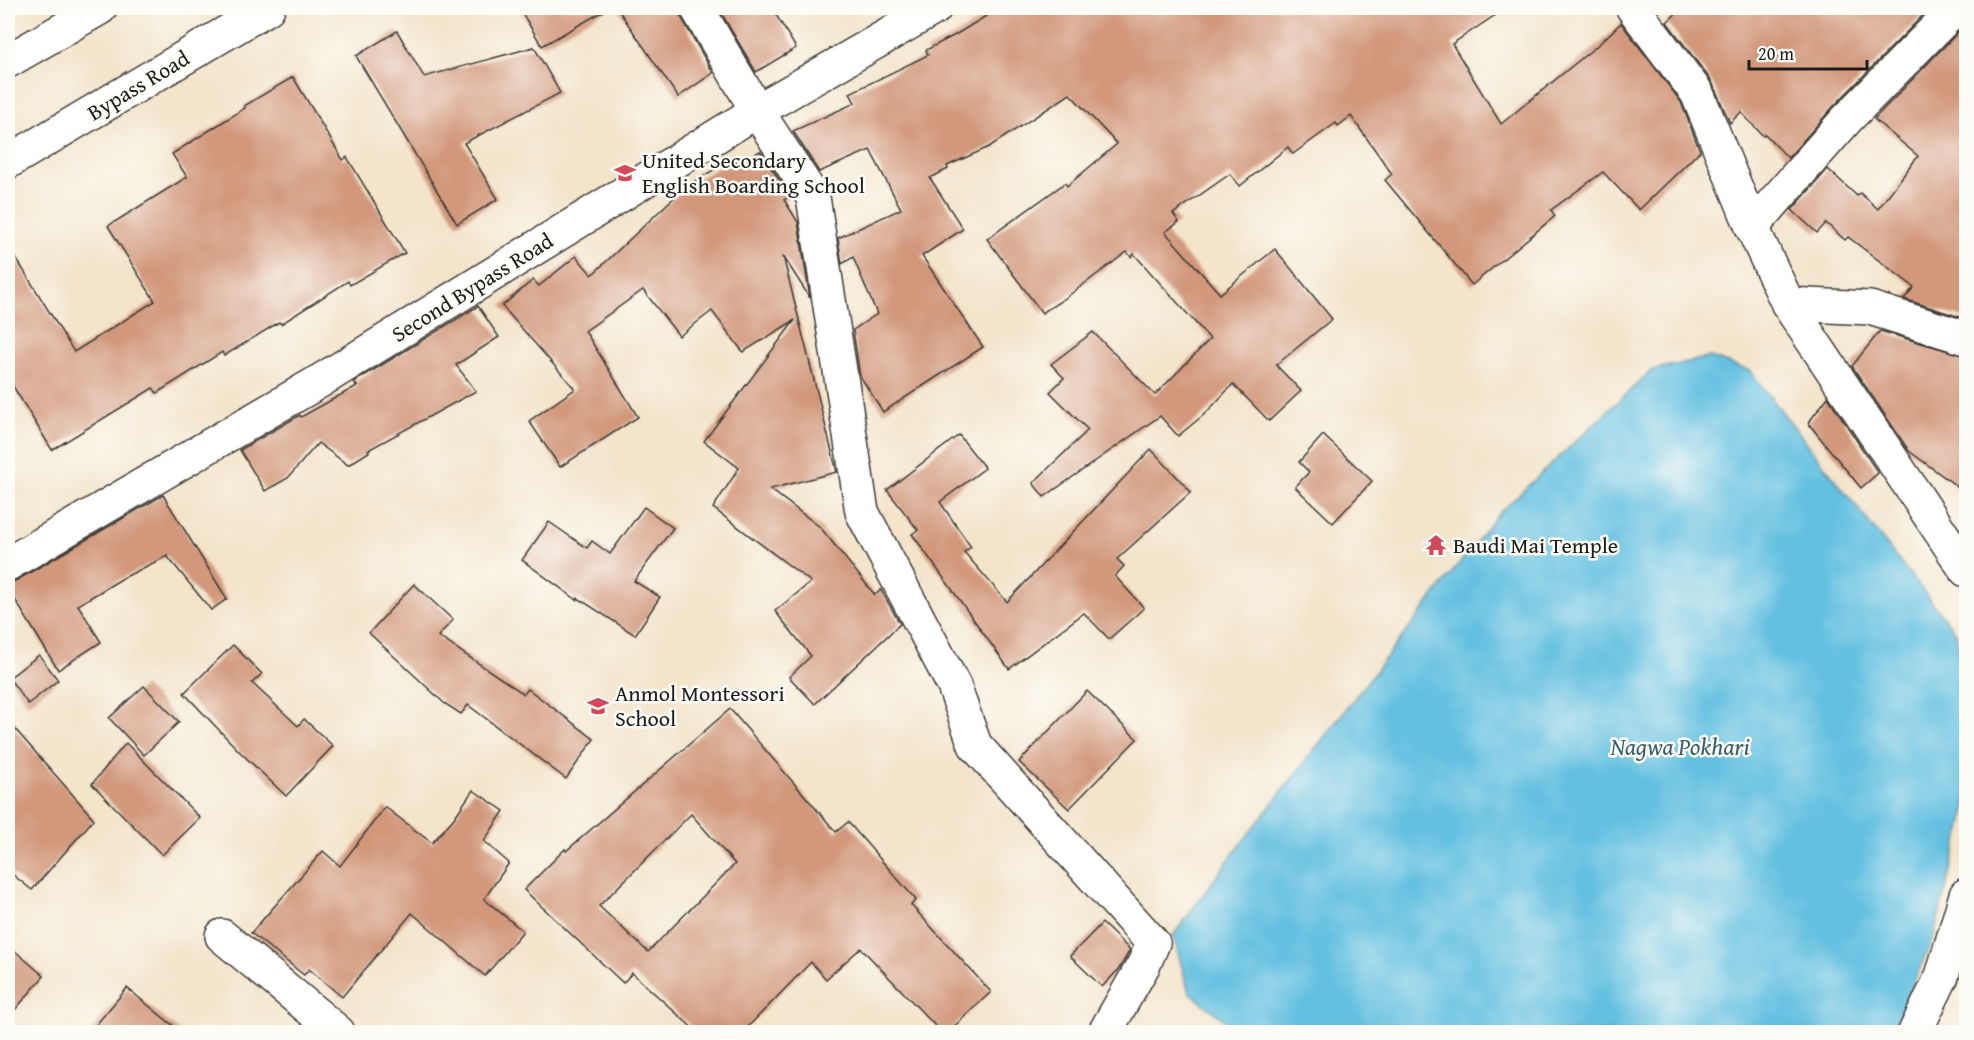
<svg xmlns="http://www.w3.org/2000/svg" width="1974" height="1040" viewBox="0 0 1974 1040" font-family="'Gentium Book Plus',serif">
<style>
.water{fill:#63c0e1;stroke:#406e7e;stroke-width:1.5}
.building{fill:#d2987b;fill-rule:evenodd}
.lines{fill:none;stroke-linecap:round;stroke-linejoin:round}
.minor-casing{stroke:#3c3a36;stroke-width:36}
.tertiary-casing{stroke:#3c3a36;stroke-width:36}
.primary-casing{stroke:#3c3a36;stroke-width:36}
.minor{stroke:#fff;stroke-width:33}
.tertiary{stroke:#fff;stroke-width:33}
.primary{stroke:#fff;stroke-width:33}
.labels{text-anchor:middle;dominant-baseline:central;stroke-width:5;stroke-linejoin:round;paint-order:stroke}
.street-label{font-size:22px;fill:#1c1c1c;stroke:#fdfcf7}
.poi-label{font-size:22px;fill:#1c1c1c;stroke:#fdfcf7;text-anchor:start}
.water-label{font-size:24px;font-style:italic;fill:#385e6b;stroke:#fdfcf7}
</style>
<rect width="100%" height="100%" fill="#fdfcf7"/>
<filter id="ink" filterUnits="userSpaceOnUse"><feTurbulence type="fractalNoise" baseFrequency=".0167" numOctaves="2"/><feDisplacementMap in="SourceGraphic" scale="12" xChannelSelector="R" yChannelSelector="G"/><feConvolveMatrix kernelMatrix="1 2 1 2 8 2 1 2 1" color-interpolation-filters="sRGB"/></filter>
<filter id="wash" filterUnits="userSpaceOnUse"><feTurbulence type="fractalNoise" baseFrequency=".008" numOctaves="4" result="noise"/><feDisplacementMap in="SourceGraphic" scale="24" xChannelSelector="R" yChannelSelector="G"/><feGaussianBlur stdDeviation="1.35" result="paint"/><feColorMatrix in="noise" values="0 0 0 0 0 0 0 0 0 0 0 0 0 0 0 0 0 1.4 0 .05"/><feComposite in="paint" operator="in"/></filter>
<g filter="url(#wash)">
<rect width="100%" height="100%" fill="#f3e4ca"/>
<path class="water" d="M1710 357 1750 371 1956 633 1966 697V810L1933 939 1891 1032H1239L1189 992 1173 936 1233 854 1497 515 1652 370Z"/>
<g id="blocks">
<g class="building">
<path d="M519 8H609L542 46Z"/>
<path d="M617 8H678L681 17 713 73 678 97Z"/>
<path d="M718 8H772L796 48 756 72Z"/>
<path d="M999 8H1506L1452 44 1501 124 1599 44 1621 23 1681 102 1700 151 1639 210 1603 172 1551 210 1555 216 1472 285 1385 180 1392 174 1351 116 1338 126 1336 123 1293 154 1288 147 1240 186 1230 174 1173 214 1179 222 1165 232 1220 294 1275 249 1332 319 1276 365 1301 391 1269 421 1233 384 1206 413 1178 436 1160 416 1044 497 1033 483 1088 430 1050 392 1064 378 1051 364 1093 332 1155 395 1210 339 1134 254 1131 257 1127 252 1064 299 1042 313 987 239 1065 183 1067 186 1117 144 1070 94 989 147 947 166 948 169 930 178 963 229 922 256 983 347 883 412 860 376 853 330 877 314 853 257 842 264 838 238 901 209 870 150 819 172 793 131 855 103 850 93 928 55 926 50 955 35Z"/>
<path d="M1682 8H1930L1833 107 1788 158 1765 134 1763 136 1741 112 1730 123 1712 82 1667 22Z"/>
<path d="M1966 24V319L1904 299 1914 287 1848 237 1845 240 1826 223 1817 233 1792 210 1828 169 1857 196 1860 193 1878 209 1918 156 1874 119Z"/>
<path d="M397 31 424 77 534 47 560 93 464 143 498 199 457 224 356 56Z"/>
<path d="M293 77 343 160 347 157 405 253 350 285 348 281 281 324 279 322 224 356 222 352 157 393 153 388 52 450 8 378V245L74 352 155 301 108 226 187 177 172 154 245 108 244 106Z"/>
<path d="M760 151 790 196 784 200 798 222 810 298 783 256 837 472 770 489 820 527 875 595 881 590 900 624 815 704 789 677 811 656 775 611 811 582 713 508 739 468 704 441 795 320 743 352 712 311 679 336 643 290 585 331 638 417 560 467 529 421 575 389 502 306 533 280 539 286 576 256 592 275 686 186 734 158 737 164Z"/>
<path d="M478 306 499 337 456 365 476 391 368 450 369 452 348 465 318 443 288 478 265 491 240 450 300 415 301 417 357 386 354 382Z"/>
<path d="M1880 331 1966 356V493L1909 451 1852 366Z"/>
<path d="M1828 397 1878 473 1861 488 1808 423Z"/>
<path d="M959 435 985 468 940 502 971 547 964 552 1007 602 1151 449 1191 492 1117 559 1124 566 1115 576 1144 608 1109 639 1084 613 1009 669 912 534 918 530 887 490Z"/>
<path d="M1323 435 1372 481 1333 523 1295 487 1309 472 1299 462Z"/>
<path d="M163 495 227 599 211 610 167 556 123 578 78 605 101 642 58 670 8 588V583L17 580Z"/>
<path d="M644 507 673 528 634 581 660 597 635 635 578 598 577 600 522 560 549 522 587 548 592 541 610 554Z"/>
<path d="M414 584 453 620 438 636 524 694 528 689 594 739 566 779 468 705 461 714 444 703 369 633Z"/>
<path d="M233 645 262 674 252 683 298 726 304 719 333 746 286 796 239 751 184 693Z"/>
<path d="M39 655 58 680 28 704 9 678Z"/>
<path d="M144 686 179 722 144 755 109 718Z"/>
<path d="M1087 691 1137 739 1069 809 1019 762Z"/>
<path d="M730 709 836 832 848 822 916 900 911 905 991 992 948 1032H941L861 948 826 979 811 962 743 1032H697L632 973 623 983 524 890 565 849 566 851ZM691 814 735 864 648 952 599 906Z"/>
<path d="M8 721 94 819 32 890 8 871Z"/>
<path d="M126 743 200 818 162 855 92 784Z"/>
<path d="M473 790 504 811 484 841 509 863 484 899 523 931 485 976 412 913 342 997 309 969 304 975 251 933 323 851 340 866 385 807 432 843 454 818Z"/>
<path d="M1102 923 1130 950 1119 969 1102 987 1070 956Z"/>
<path d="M8 945 44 976 8 1018Z"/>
<path d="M127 988 181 1032H90Z"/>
</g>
</g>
</g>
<g filter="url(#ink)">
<use href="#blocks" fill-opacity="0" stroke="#3c3a36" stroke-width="1.5"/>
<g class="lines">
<defs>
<g id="minor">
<path d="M1633 8 1697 93 1752 227 1788 304 1966 570"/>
<path d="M1752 227 1846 120 1956 8"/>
<path d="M1788 304 1870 308 1966 338"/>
<path d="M8 564 320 381 757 111 935 8"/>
<path d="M222 936 338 1032"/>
<path d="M1915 1032 1942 976 1966 895"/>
</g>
<path id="tertiary" d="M697 8 757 111 813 197 862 512 954 686 975 745 1153 943 1144 964 1105 1032"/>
<g id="primary">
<path d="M8 61 100 8"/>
<path d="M8 162 268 8"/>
</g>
</defs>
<use href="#minor" class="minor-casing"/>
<use href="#tertiary" class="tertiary-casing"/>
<use href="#primary" class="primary-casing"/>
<use href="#minor" class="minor"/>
<use href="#tertiary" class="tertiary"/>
<use href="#primary" class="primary"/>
</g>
</g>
<defs>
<symbol id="school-bare" viewBox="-9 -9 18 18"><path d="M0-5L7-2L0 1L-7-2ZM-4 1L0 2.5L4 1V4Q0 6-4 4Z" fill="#d1495b" stroke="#fdfcf7" stroke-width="2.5" paint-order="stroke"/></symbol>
<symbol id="temple-bare" viewBox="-9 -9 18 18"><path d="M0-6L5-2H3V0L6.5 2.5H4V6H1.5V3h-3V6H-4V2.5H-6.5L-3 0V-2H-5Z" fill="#d1495b" stroke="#fdfcf7" stroke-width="2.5" paint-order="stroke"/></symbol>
</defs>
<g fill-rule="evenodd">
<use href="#school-bare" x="610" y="158" width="30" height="30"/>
<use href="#temple-bare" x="1421" y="530" width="30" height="30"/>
<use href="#school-bare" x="583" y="691" width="30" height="30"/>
</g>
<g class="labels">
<g class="street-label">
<text transform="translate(138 85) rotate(-31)">Bypass Road</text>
<text transform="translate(472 287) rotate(-32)">Second Bypass Road</text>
</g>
<g class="poi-label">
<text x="642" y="160">United Secondary<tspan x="642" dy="25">English Boarding School</tspan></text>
<text x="1453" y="545">Baudi Mai Temple</text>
<text x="615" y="693">Anmol Montessori<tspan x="615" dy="25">School</tspan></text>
</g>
<g class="water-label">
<text x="1680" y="746">Nagwa Pokhari</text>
</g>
</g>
<rect width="1974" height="1040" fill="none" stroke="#fdfcf7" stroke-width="30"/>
<path d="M1749 60v9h118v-9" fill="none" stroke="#1c1c1c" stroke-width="3"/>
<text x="1758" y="60" font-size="18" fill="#1c1c1c" stroke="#fdfcf7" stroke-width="4.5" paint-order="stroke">20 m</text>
</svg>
